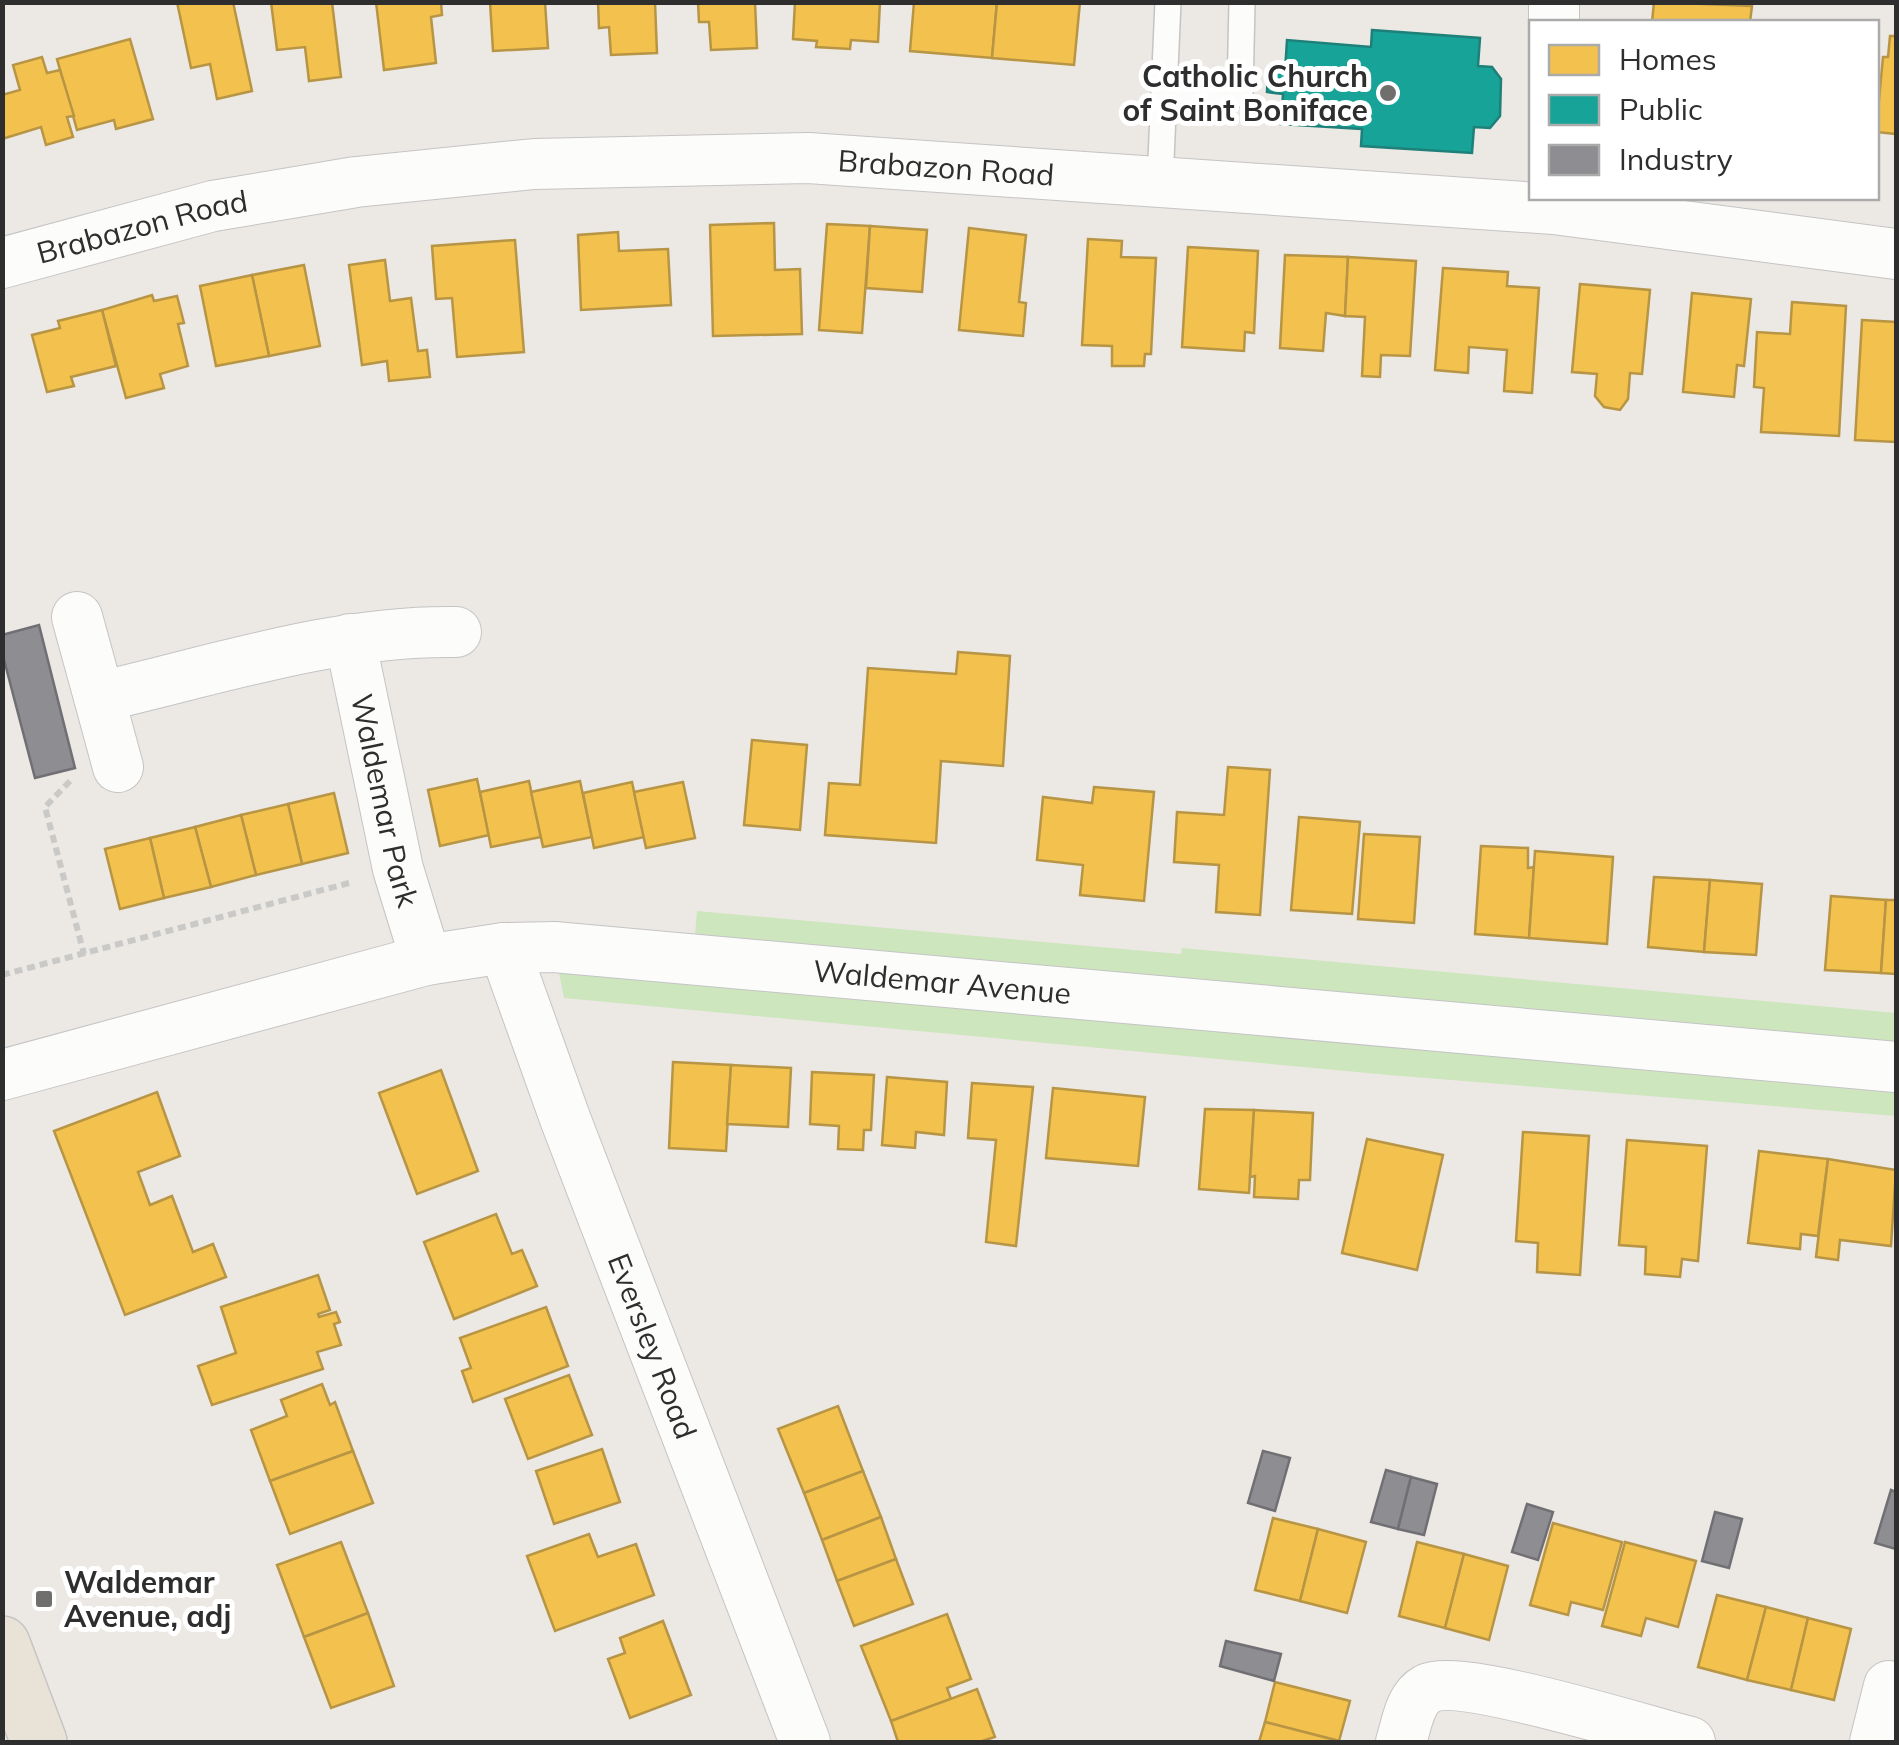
<svg xmlns="http://www.w3.org/2000/svg" width="1899" height="1745" viewBox="0 0 1899 1745" font-family="Mulish,sans-serif">
<style>
.green{fill:#cee6be}
.homes{fill:#f2c14e;stroke:#b79544;stroke-width:2.5}
.public{fill:#17a398;stroke:#1e8078;stroke-width:2.5}
.industry{fill:#8d8d92;stroke:#707074;stroke-width:2.5}
.lines{fill:none;stroke-linecap:round;stroke-linejoin:round}
.service-casing{stroke:#c5c4c5;stroke-width:28}
.minor-casing{stroke:#c5c4c5;stroke-width:52}
.trunk-casing{stroke:#c6c5c4;stroke-width:58}
.path{stroke:#c9c9c8;stroke-width:6;stroke-dasharray:8 5;stroke-linecap:butt}
.service{stroke:#fcfcfb;stroke-width:25}
.minor{stroke:#fcfcfb;stroke-width:50}
.trunk{stroke:#e9e2d6;stroke-width:55}
.poi-dot{fill:#706f6e;stroke:#fff;stroke-width:4}
.labels{text-anchor:middle;dominant-baseline:central;stroke-width:10;stroke-linejoin:round;paint-order:stroke}
.poi-label{font-size:30px;font-weight:bold;fill:#2e2e2e;stroke:#fff;text-anchor:end}
.street-label{font-size:30px;fill:#2e2e2e;stroke:#fff}
</style>
<rect width="100%" height="100%" fill="#ece8e4"/>
<path class="green" d="M697 911 1145 951 1181 954 1182 948 1896 1013V1116L1389 1075 564 998 554 947 693 959Z"/>
<g class="homes">
<path d="M177 2H233L252 91 217 99 210 64 191 68Z"/>
<path d="M271 2H332L341 77 309 81 305 47 277 50Z"/>
<path d="M376 2H441L442 15 431 17 436 63 384 70Z"/>
<path d="M490 2H545L548 48 493 51Z"/>
<path d="M598 2H655L657 53 611 55 609 27 599 28Z"/>
<path d="M698 2H755L757 48 711 50 709 22H699Z"/>
<path d="M795 2H880L878 42 851 40 850 49 816 47 817 41 793 39Z"/>
<path d="M914 2H997L992 58 910 51Z"/>
<path d="M997 2H1080L1074 65 992 58Z"/>
<path d="M1654 2 1752 6 1750 22H1652Z"/>
<path d="M1890 36H1896V134L1876 132 1883 57H1888Z"/>
<path d="M130 39 153 119 116 129 114 120 77 130 57 59Z"/>
<path d="M42 57 47 73 60 70 74 116 67 117 73 137 46 145 41 127 2 139V95L20 90 13 65Z"/>
<path d="M774 223 775 270 800 269 802 334 713 336 710 225Z"/>
<path d="M827 224 870 226 862 333 819 330Z"/>
<path d="M870 226 927 230 922 292 866 288Z"/>
<path d="M969 228 1026 235 1019 302 1026 303 1023 336 959 330Z"/>
<path d="M618 232 619 251 668 249 671 305 581 310 578 235Z"/>
<path d="M1088 239 1122 241 1121 257 1156 258 1151 354H1145L1144 366H1112V346L1082 345Z"/>
<path d="M515 240 524 352 457 357 452 298 436 299 432 246Z"/>
<path d="M1188 247 1258 251 1254 333 1245 332 1244 351 1182 347Z"/>
<path d="M1285 255 1348 257 1345 316 1326 313 1323 351 1280 348Z"/>
<path d="M1348 257 1416 261 1410 356 1381 355 1380 377 1362 376 1365 317 1345 316Z"/>
<path d="M385 260 390 301 411 298 418 351 427 350 430 377 389 381 387 361 362 365 349 265Z"/>
<path d="M304 265 320 346 269 356 252 275Z"/>
<path d="M1443 268 1508 272 1507 286 1539 288 1532 393 1504 391 1507 350 1469 347 1468 373 1435 370Z"/>
<path d="M252 275 269 356 216 366 200 286Z"/>
<path d="M1580 284 1650 290 1642 374 1630 373 1628 399 1620 410 1604 407 1595 396 1597 374 1572 372Z"/>
<path d="M1692 293 1751 299 1744 366 1737 365 1734 397 1683 392Z"/>
<path d="M152 295 154 301 177 296 184 323 178 324 188 366 160 374 164 388 126 398 102 310Z"/>
<path d="M1792 302 1846 306 1839 436 1761 432 1764 388 1754 387 1757 332 1790 334Z"/>
<path d="M102 310 116 366 71 377 74 386 47 392 32 335 60 328 58 321Z"/>
<path d="M1862 320 1896 322V442L1855 440Z"/>
<path d="M958 652 1010 656 1003 766 941 761 936 843 825 835 829 783 860 785 868 668 956 674Z"/>
<path d="M752 740 807 745 800 830 744 825Z"/>
<path d="M1228 767 1270 770 1260 915 1216 912 1219 865 1174 862 1177 812 1224 815Z"/>
<path d="M477 779 489 835 440 846 428 790Z"/>
<path d="M529 781 541 837 491 847 480 792Z"/>
<path d="M580 781 592 837 543 847 531 792Z"/>
<path d="M632 782 644 837 594 848 583 793Z"/>
<path d="M683 782 695 838 646 848 634 792Z"/>
<path d="M1094 787 1154 792 1144 901 1080 895 1083 865 1037 860 1043 797 1092 803Z"/>
<path d="M334 793 348 853 302 864 288 804Z"/>
<path d="M288 804 302 864 256 875 241 815Z"/>
<path d="M241 815 256 875 211 887 195 827Z"/>
<path d="M1299 817 1360 822 1352 914 1291 910Z"/>
<path d="M195 827 211 887 164 898 150 838Z"/>
<path d="M1364 834 1420 837 1414 923 1358 919Z"/>
<path d="M150 838 164 898 120 909 105 849Z"/>
<path d="M1481 846 1528 848V868L1534 867 1529 938 1475 934Z"/>
<path d="M1535 851 1613 857 1607 944 1529 938Z"/>
<path d="M1654 877 1710 880 1704 952 1648 947Z"/>
<path d="M1710 880 1762 884 1756 955 1704 952Z"/>
<path d="M1831 896 1886 900 1881 973 1825 970Z"/>
<path d="M1886 900H1896V974L1881 973Z"/>
<path d="M673 1062 731 1065 726 1151 669 1148Z"/>
<path d="M731 1065 791 1068 788 1127 727 1124Z"/>
<path d="M441 1070 478 1171 417 1194 379 1093Z"/>
<path d="M812 1072 874 1075 871 1130H864L863 1150 838 1149 839 1126 810 1124Z"/>
<path d="M887 1077 947 1082 944 1135 916 1132 915 1148 882 1145Z"/>
<path d="M972 1083 1033 1087 1016 1246 986 1242 996 1140 968 1138Z"/>
<path d="M1053 1088 1145 1097 1138 1166 1046 1158Z"/>
<path d="M157 1092 180 1156 138 1172 150 1205 172 1196 193 1252 213 1244 226 1277 125 1315 54 1131Z"/>
<path d="M1205 1109 1254 1110 1249 1193 1199 1189Z"/>
<path d="M1254 1110 1313 1113 1310 1180H1299L1298 1199 1254 1197 1255 1176 1250 1177Z"/>
<path d="M1523 1132 1589 1136 1580 1275 1537 1272 1538 1243 1516 1241Z"/>
<path d="M1367 1139 1443 1155 1417 1270 1342 1253Z"/>
<path d="M1627 1140 1707 1146 1698 1261 1682 1259 1680 1277 1645 1274 1646 1247 1619 1245Z"/>
<path d="M1759 1151 1828 1159 1818 1236 1801 1234 1800 1249 1748 1243Z"/>
<path d="M1828 1159 1896 1170 1891 1246 1840 1240 1838 1260 1816 1257Z"/>
<path d="M496 1214 512 1254 522 1250 537 1286 454 1319 424 1242Z"/>
<path d="M318 1275 330 1310 318 1314 319 1317 336 1312 340 1322 334 1324 341 1345 317 1352 323 1369 212 1405 198 1366 236 1353 221 1307Z"/>
<path d="M546 1307 568 1366 473 1402 462 1371 471 1368 460 1338Z"/>
<path d="M569 1375 592 1435 528 1459 505 1399Z"/>
<path d="M322 1384 330 1405 335 1402 353 1451 270 1481 251 1430 287 1416 281 1400Z"/>
<path d="M838 1406 863 1471 804 1493 778 1429Z"/>
<path d="M602 1449 620 1502 554 1524 536 1471Z"/>
<path d="M353 1451 373 1503 290 1534 270 1481Z"/>
<path d="M863 1471 881 1517 822 1540 804 1493Z"/>
<path d="M881 1517 896 1559 837 1581 822 1540Z"/>
<path d="M1273 1518 1318 1529 1300 1601 1255 1590Z"/>
<path d="M1553 1523 1622 1542 1603 1610 1571 1602 1568 1615 1530 1605Z"/>
<path d="M1318 1529 1366 1542 1347 1613 1300 1601Z"/>
<path d="M589 1534 598 1557 636 1544 654 1595 555 1631 527 1556Z"/>
<path d="M341 1542 368 1613 304 1637 277 1565Z"/>
<path d="M1417 1542 1464 1554 1445 1628 1399 1616Z"/>
<path d="M1625 1542 1696 1561 1678 1627 1646 1618 1641 1636 1602 1626Z"/>
<path d="M1464 1554 1508 1566 1489 1640 1445 1628Z"/>
<path d="M896 1559 913 1604 854 1626 837 1581Z"/>
<path d="M1717 1595 1766 1607 1747 1680 1698 1667Z"/>
<path d="M1766 1607 1808 1618 1791 1690 1747 1680Z"/>
<path d="M368 1613 394 1686 331 1708 304 1637Z"/>
<path d="M947 1614 971 1679 947 1688 951 1699 891 1721 861 1646Z"/>
<path d="M1808 1618 1851 1629 1834 1700 1791 1690Z"/>
<path d="M663 1621 691 1695 630 1718 608 1659 625 1653 620 1638Z"/>
<path d="M1275 1682 1350 1701 1339 1741 1265 1722Z"/>
<path d="M977 1689 995 1737 979 1742H898L891 1721Z"/>
<path d="M1265 1722 1339 1741 1259 1742Z"/>
</g>
<path class="public" d="M1372 30 1480 38 1478 66 1492 67 1501 79 1500 116 1490 128 1474 127 1472 153 1361 146 1362 129 1281 124 1283 94 1267 92 1268 71 1285 72 1287 40 1371 47Z"/>
<g class="industry">
<path d="M39 625 75 768 35 778 2 652V635Z"/>
<path d="M1263 1451 1290 1458 1275 1511 1248 1503Z"/>
<path d="M1386 1470 1411 1477 1398 1529 1371 1522Z"/>
<path d="M1411 1477 1437 1484 1424 1535 1398 1529Z"/>
<path d="M1891 1490 1896 1492V1549L1875 1543Z"/>
<path d="M1527 1504 1553 1512 1538 1560 1512 1552Z"/>
<path d="M1715 1512 1742 1519 1729 1568 1702 1561Z"/>
<path d="M1226 1641 1281 1654 1274 1681 1220 1666Z"/>
</g>
<g class="lines">
<defs>
<g id="service">
<path d="M1166 91 1240 94 1242 2"/>
<path d="M1160 182 1168 2"/>
</g>
<g id="minor">
<path d="M1554 2V22"/>
<path id="s1" d="M2 263 213 206 356 182 534 164 808 158 1554 209 1896 254"/>
<path d="M77 617 99 697C216 670 336 630 456 632"/>
<path id="s2" d="M350 639 398 869 426 960"/>
<path d="M99 697 118 767"/>
<path id="s3" d="M504 948 566 1121 805 1742"/>
<path id="s4" d="M2 1075 426 960 504 948 554 947 1896 1067"/>
<path d="M1401 1742C1407 1724 1409 1699 1427 1689 1460 1672 1645 1731 1690 1742"/>
<path d="M1875 1742 1889 1686"/>
</g>
<path id="trunk" d="M2 1644 39 1742"/>
</defs>
<use href="#service" class="service-casing"/>
<use href="#minor" class="minor-casing"/>
<use href="#trunk" class="trunk-casing"/>
<g class="path">
<path d="M70 781 45 807 84 954"/>
<path d="M2 975 349 883"/>
</g>
<use href="#service" class="service"/>
<use href="#minor" class="minor"/>
<use href="#trunk" class="trunk"/>
</g>
<g class="poi-dot">
<circle cx="1388" cy="93" r="10"/>
<rect x="34" y="1589" width="20" height="20" rx="5"/>
</g>
<g class="labels">
<g class="poi-label">
<text x="1368" y="76">Catholic Church<tspan x="1368" dy="34">of Saint Boniface</tspan></text>
<text x="64" y="1582" text-anchor="start">Waldemar<tspan x="64" dy="34">Avenue, adj</tspan></text>
</g>
<g class="street-label">
<text stroke="none"><textPath href="#s1" startOffset="955">Brabazon Road</textPath></text>
<text stroke="none"><textPath href="#s1" startOffset="145">Brabazon Road</textPath></text>
<text stroke="none"><textPath href="#s2" startOffset="165">Waldemar Park</textPath></text>
<text stroke="none"><textPath href="#s4" startOffset="958">Waldemar Avenue</textPath></text>
<text stroke="none"><textPath href="#s3" startOffset="425">Eversley Road</textPath></text>
</g>
</g>
<rect width="1899" height="1745" fill="none" stroke="#2e2e2e" stroke-width="10"/>
<rect x="1529" y="20" width="350" height="180" fill="#ffffff" stroke="#ababab" stroke-width="2.5"/>
<rect x="1549" y="45" width="50" height="30" fill="#f2c14e" stroke="#ababab" stroke-width="2.5"/>
<text x="1619" y="70" font-size="30" fill="#2e2e2e">Homes</text>
<rect x="1549" y="95" width="50" height="30" fill="#17a398" stroke="#ababab" stroke-width="2.5"/>
<text x="1619" y="120" font-size="30" fill="#2e2e2e">Public</text>
<rect x="1549" y="145" width="50" height="30" fill="#8d8d92" stroke="#ababab" stroke-width="2.5"/>
<text x="1619" y="170" font-size="30" fill="#2e2e2e">Industry</text>
</svg>
